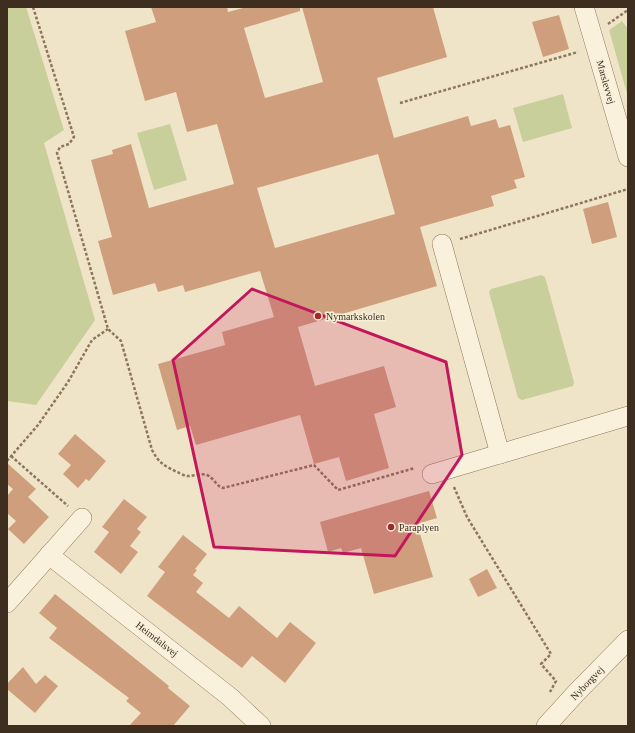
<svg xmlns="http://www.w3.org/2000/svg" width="635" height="733" viewBox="0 0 635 733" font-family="'Times New Roman',serif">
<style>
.green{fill:#c9cf9b}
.building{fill:#cf9f7d;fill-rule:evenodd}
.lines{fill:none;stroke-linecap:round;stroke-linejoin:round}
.minor-casing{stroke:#8d765c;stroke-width:20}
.path{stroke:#8d765c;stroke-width:2.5;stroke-dasharray:3 2;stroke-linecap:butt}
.minor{stroke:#faf1dc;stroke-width:19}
.marked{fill:#c2185b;fill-opacity:0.2;stroke:#c2185b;stroke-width:3;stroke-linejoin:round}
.poi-dot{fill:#9e2a2b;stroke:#f7eed8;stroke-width:1.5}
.labels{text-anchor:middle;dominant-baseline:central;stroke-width:3;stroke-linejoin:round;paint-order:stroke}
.street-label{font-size:10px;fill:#3d2e20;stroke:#f7eed8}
.poi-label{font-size:10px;fill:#3d2e20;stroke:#f7eed8;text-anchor:start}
</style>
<rect width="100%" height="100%" fill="#f0e4c8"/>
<g class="green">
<path d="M7 7H26L64 130 44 143 95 320 36 405 7 401Z"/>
<path d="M622 21 628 29V97L609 30Z"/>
<path d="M563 94 572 128 523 142 513 108Z"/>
<path d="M170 124 187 180 154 190 137 133Z"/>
<path d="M541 275 545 277 574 382 573 386 522 400 518 398 489 292 491 289Z"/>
</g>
<g class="building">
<path d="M151 7H227L228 12 247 7H300V11L244 28 265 98 323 82 302 7H433L447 57 377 78 394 138 468 116 471 126 496 119 499 128 510 125 525 177 514 180 517 188 491 196 494 206 420 227 437 286 298 327 315 386 384 366 396 407 374 414 389 468 346 481 339 457 314 464 300 415 196 445 190 426 177 430 158 364 225 345 222 332 274 317 260 271 185 292 183 285 158 292 155 283 113 295 98 241 112 237 91 160 113 154 112 150 131 144 149 208 234 184 217 124 187 132 176 92 145 101 125 31 156 22ZM378 154 395 214 275 248 257 188Z"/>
<path d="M559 15 569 49 543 57 532 22Z"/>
<path d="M608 202 617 237 592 244 583 209Z"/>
<path d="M75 434 106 461 89 481 86 479 78 488 63 474 71 465 58 454Z"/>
<path d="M7 463 36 489 28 497 49 517 24 544 8 529 16 521 7 513V496L13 489 7 484Z"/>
<path d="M429 491 437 518 417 524 433 577 374 594 361 548 343 553 341 548 328 552 320 522Z"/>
<path d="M124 499 147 517 137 529 141 532 130 546 138 552 121 574 94 552 109 532 102 527Z"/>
<path d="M183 535 207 554 195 569 197 570 193 575 203 583 196 592 229 618 239 606 277 638 290 622 316 643 285 683 252 656 242 668 147 596 165 572 158 567Z"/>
<path d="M487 569 497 588 478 597 469 579Z"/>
<path d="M55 594 169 686 168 688 190 706 173 726H129L141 713 126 701 129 698 49 638 57 628 39 613Z"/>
<path d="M23 667 36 684 45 675 58 686 35 713 7 689V684Z"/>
</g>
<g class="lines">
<defs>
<g id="minor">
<path d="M584 7 628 157"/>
<path d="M442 244 500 454"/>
<path d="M432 474 628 416"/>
<path d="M49 555 230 697 261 726"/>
<path d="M7 603 82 518"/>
<path d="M546 726 577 692 628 640"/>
</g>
</defs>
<use href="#minor" class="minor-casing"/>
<g class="path">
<path d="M33 7 74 137 69 144 60 147 57 153 108 329 121 341 152 450C159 463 163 465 177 472 180 473 184 476 188 476 194 476 201 473 207 475 214 478 216 486 223 488L314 465 338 490 415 468"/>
<path d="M608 24 628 10"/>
<path d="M400 103 578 52"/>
<path d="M460 239 628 189"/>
<path d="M11 456 68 506"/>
<path d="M7 461 38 425 68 382 92 340 108 329"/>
<path d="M454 487 467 517 551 654 541 664 556 681 550 692"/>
</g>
<use href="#minor" class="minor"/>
</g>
<path class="marked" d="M252 289 446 362 462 455 395 556 214 547 173 360Z"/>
<g class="poi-dot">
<circle cx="318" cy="316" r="4"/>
<circle cx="391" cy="527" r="4"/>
</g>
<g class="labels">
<g class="street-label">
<text transform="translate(606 82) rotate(74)">Marslevvej</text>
<text transform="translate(157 639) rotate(38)">Heimdalsvej</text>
<text transform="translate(587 683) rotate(-46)">Nyborgvej</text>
</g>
<g class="poi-label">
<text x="326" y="316">Nymarkskolen</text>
<text x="399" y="527">Paraplyen</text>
</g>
</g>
<rect width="635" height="733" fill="none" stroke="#3d2e20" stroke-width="16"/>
</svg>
